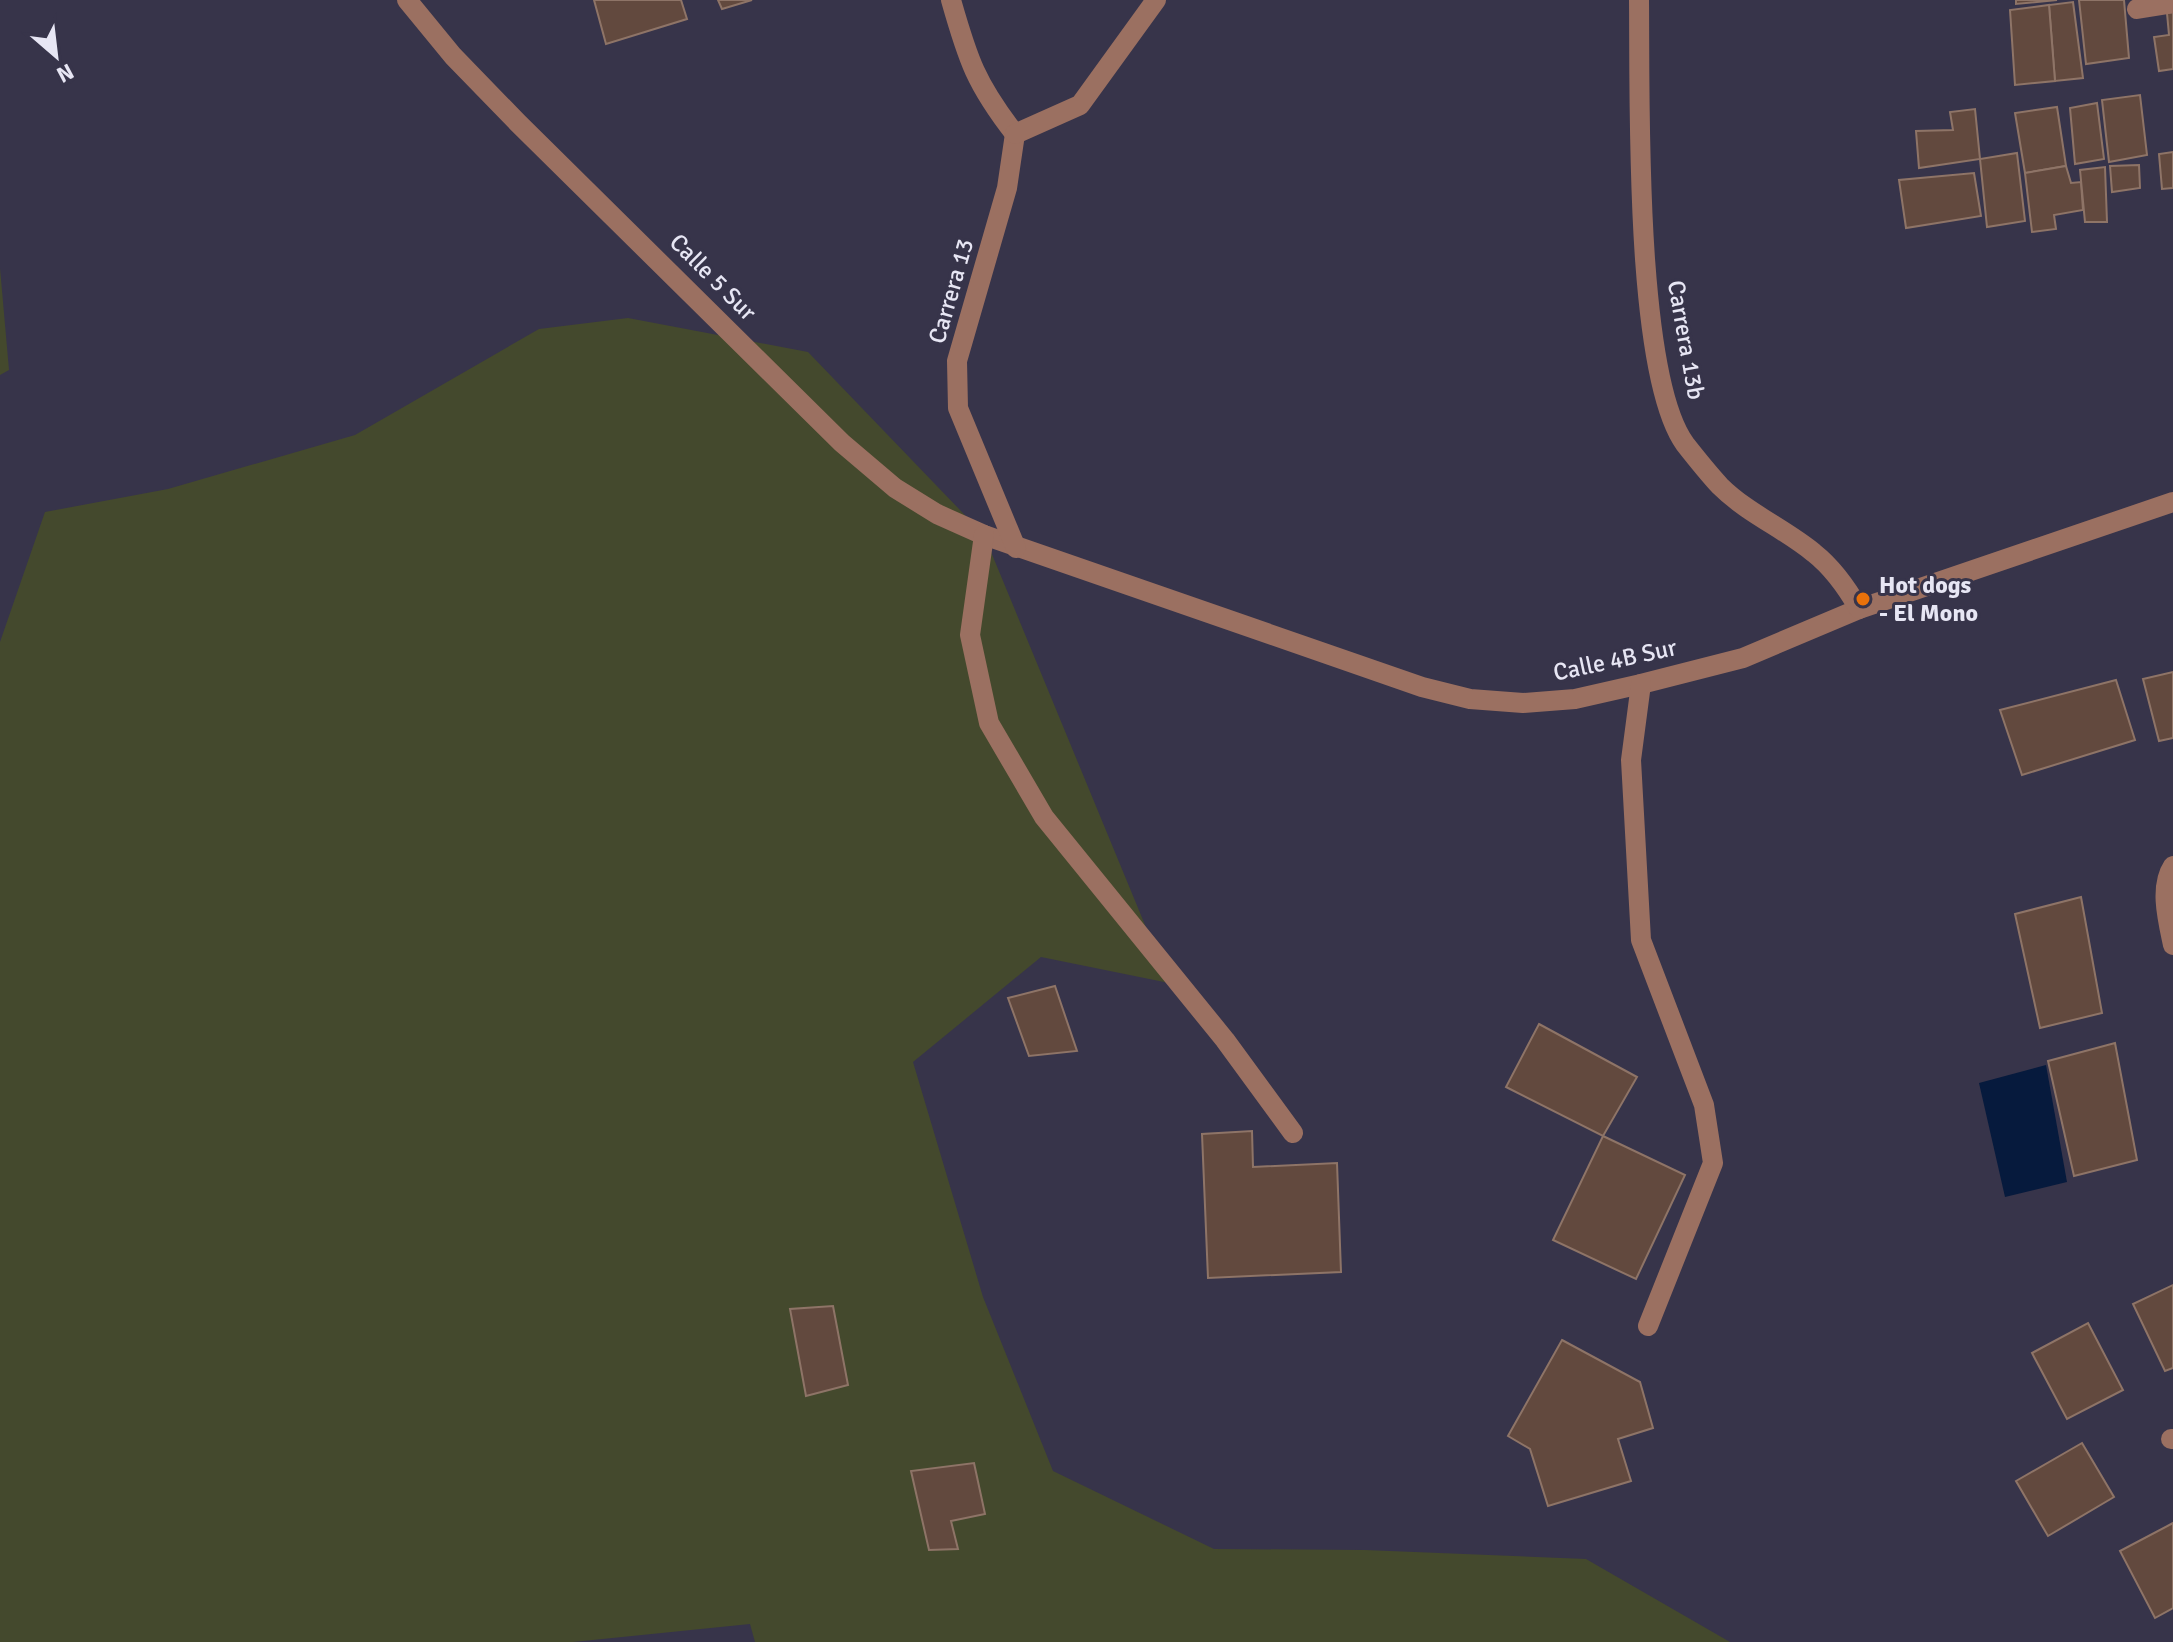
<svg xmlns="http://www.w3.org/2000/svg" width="2173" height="1642" viewBox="0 0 2173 1642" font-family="Signika,sans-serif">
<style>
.green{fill:#44492d}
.water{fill:#061a3d}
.building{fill:#62493e;stroke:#8e7467;stroke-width:2}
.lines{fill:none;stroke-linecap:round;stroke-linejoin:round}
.minor{stroke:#9b7061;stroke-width:20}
.food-dot{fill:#e8710a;stroke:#37344a;stroke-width:3}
.labels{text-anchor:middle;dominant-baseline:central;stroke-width:6;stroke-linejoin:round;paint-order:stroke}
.street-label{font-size:24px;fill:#e7e6f4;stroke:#37344a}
.poi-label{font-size:24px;font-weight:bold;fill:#e7e6f4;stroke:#37344a;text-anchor:start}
</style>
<rect width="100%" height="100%" fill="#37344a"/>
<g class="green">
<path d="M0 268 9 370 0 375Z"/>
<path d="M628 318 808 352 984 535 1169 983 1041 957 913 1062 983 1297 1053 1471 1214 1549 1365 1550 1586 1559 1730 1642H755L750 1624 573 1642H0V642L45 512 168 489 355 435 539 329Z"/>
</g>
<path class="water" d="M2046 1065 2067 1182 2005 1197 1979 1083Z"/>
<g class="building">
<path d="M594 0H681L687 19 606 44Z"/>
<path d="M718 0H752L722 9Z"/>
<path d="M2016 0H2057L2016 4Z"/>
<path d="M2079 0H2124L2129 58 2086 64Z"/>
<path d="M2073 2 2083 78 2055 81 2049 5Z"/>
<path d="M2049 5 2055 81 2015 85 2010 10Z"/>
<path d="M2173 12V69L2159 71 2154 37 2169 35 2167 13Z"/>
<path d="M2140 95 2147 155 2109 162 2102 100Z"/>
<path d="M2097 103 2104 159 2075 164 2070 108Z"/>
<path d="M2057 107 2066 166 2025 173 2015 113Z"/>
<path d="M1975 109 1980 159 1919 168 1916 131 1953 130 1950 112Z"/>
<path d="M2173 152V188L2162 189 2159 154Z"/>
<path d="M2017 153 2025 221 1987 227 1980 159Z"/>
<path d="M2139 165 2140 188 2112 192 2110 166Z"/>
<path d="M2066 166 2071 183 2081 182 2083 210 2054 215 2056 229 2032 232 2025 173Z"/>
<path d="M2105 167 2107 222H2085L2080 170Z"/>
<path d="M1974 173 1981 216 1906 228 1899 180Z"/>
<path d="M2173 672V738L2159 741 2143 679Z"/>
<path d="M2116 680 2135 740 2022 775 2000 710Z"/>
<path d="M2081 897 2102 1013 2040 1028 2015 914Z"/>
<path d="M1055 986 1077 1051 1029 1056 1008 998Z"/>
<path d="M1539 1024 1637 1077 1603 1136 1506 1087Z"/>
<path d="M2115 1043 2137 1160 2074 1176 2048 1061Z"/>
<path d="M1252 1131 1253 1167 1337 1163 1341 1272 1208 1278 1202 1134Z"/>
<path d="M1603 1136 1685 1175 1636 1279 1553 1240Z"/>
<path d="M2173 1285V1368L2165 1371 2133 1304Z"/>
<path d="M833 1306 848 1385 806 1396 790 1309Z"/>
<path d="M2088 1323 2123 1390 2067 1419 2032 1353Z"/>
<path d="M1562 1340 1640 1382 1653 1428 1618 1439 1631 1481 1548 1506 1530 1449 1508 1436Z"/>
<path d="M2082 1443 2114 1497 2048 1536 2016 1481Z"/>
<path d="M974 1463 985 1514 951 1521 958 1549 929 1550 911 1471Z"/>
<path d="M2173 1523V1608L2155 1618 2120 1551Z"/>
</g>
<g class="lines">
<g class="minor">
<path d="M407 0 453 56 518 123 842 443 895 488 937 514 984 535 1422 687 1470 699 1523 703 1575 699 1641 684 1743 658 1859 609 2173 502"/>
<path d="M951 0C968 60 976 84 1015 134"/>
<path d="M1639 0C1640 94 1634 374 1685 444 1696 458 1708 473 1720 486 1747 513 1785 529 1814 553 1833 568 1847 588 1859 609"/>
<path d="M2137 9 2173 3"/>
<path d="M1015 134 1007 188 957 361 958 408 1016 548"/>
<path d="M1015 134 1080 105 1156 0"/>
<path d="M984 535 970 635 989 723 1044 817 1225 1040 1293 1133"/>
<path d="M1641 684 1631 760 1641 940 1704 1105 1713 1163 1648 1326"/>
<path d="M2173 866C2159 887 2168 921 2173 945"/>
<path d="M2171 1439H2173"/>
</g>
</g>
<circle class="food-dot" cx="1863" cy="599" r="8"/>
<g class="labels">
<g class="street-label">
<text transform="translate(713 277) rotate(45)">Calle 5 Sur</text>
<text transform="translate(951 291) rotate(-74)">Carrera 13</text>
<text transform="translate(1686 340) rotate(80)">Carrera 13b</text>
<text transform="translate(1615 660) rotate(-12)">Calle 4B Sur</text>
</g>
<g class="poi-label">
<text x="1879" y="585">Hot dogs<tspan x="1879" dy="28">- El Mono</tspan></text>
</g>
</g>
<g transform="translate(56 56) rotate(152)" stroke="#37344a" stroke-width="6" paint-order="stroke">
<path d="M0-6L14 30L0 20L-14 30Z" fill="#e7e6f4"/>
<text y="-12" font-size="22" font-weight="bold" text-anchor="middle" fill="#e7e6f4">N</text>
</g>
</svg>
